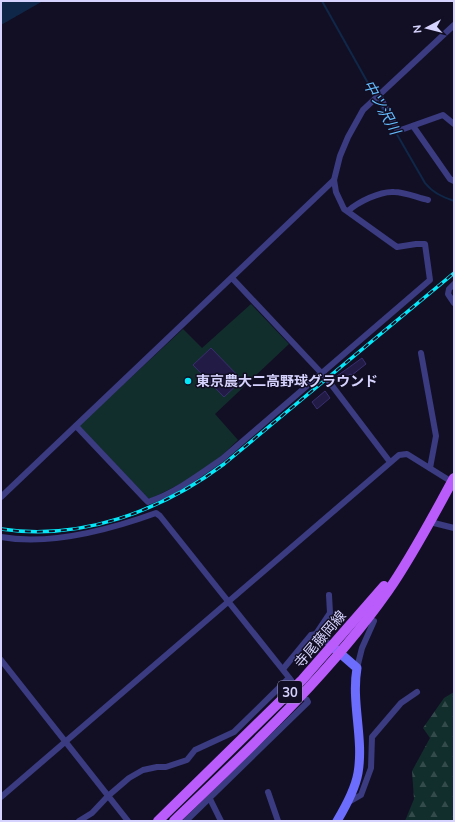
<svg xmlns="http://www.w3.org/2000/svg" width="455" height="822" viewBox="0 0 455 822" font-family="Mulish,'Noto Sans JP',sans-serif">
<style>
.forest{fill:url(#forest-firs)}
.garden{fill:#122e2c}
.water{fill:#0f2748}
.lines{fill:none;stroke-linecap:round;stroke-linejoin:round}
.stream{stroke:#0f2748;stroke-width:2}
.building{fill:#221b45;stroke:#382e70}
.street{stroke:#3b3b82;stroke-width:6}
.secondary{stroke:#6c6dfc;stroke-width:9}
.primary{stroke:#ba5cfc;stroke-width:10}
.rail-casing{stroke:#04e9f9;stroke-width:3.5}
.rail{stroke:#120f24;stroke-width:2;stroke-dasharray:6;stroke-linecap:butt}
.poi-dot{fill:#04e9f9;stroke:#120f24;stroke-width:1.5}
.labels{text-anchor:middle;dominant-baseline:central;stroke-width:3;stroke-linejoin:round;paint-order:stroke}
.shield{fill:#120f24;stroke:#9b98bd;stroke-width:1}
.shield-label{font-size:13px;font-weight:bold;fill:#d6d3fe}
.poi-label{font-size:14px;font-weight:bold;fill:#d6d3fe;stroke:#120f24;text-anchor:start}
.street-label{font-size:14px;fill:#d6d3fe;stroke:#120f24}
.water-label{font-size:15px;font-style:italic;fill:#63bbfc;stroke:#120f24}
</style>
<defs>
<pattern id="forest-firs" width="22" height="20" patternUnits="userSpaceOnUse"><rect width="22" height="20" fill="#122e2c"/><path d="M5 1l3.5 6h-7zM16 11l3.5 6h-7z" fill="#344b4c"/></pattern>
</defs>
<rect width="100%" height="100%" fill="#120f24"/>
<path class="forest" d="M454 692V821H405L414 799 412 771 430 738 423 728 444 698Z"/>
<path class="garden" d="M251 304 289 344 215 414 238 440 216 461 186 481 152 498H148L80 427V425L183 329 202 348Z"/>
<path class="water" d="M1 1H43L1 25Z"/>
<g class="lines">
<g class="stream">
<path d="M322 1 387 117"/>
<path d="M395 131 425 183C433 193 443 197 454 201"/>
</g>
</g>
<g class="building">
<path d="M211 348 242 380 224 397 193 365Z"/>
<path d="M362 358 366 364 352 375 350 374 341 381 337 376Z"/>
<path d="M325 391 330 398 317 409 312 402Z"/>
</g>
<g class="lines">
<g class="street">
<path d="M379 95 398 131 443 115 454 124"/>
<path d="M413 126 450 179 454 181"/>
<path d="M348 211C358 202 380 191 394 192 405 192 418 198 428 200"/>
<path d="M232 278 327 379 390 462"/>
<path d="M454 284 449 289 448 294 454 303"/>
<path d="M421 353 436 436 430 468"/>
<path d="M76 426 145 499 148 502C175 493 199 475 222 459L430 280 425 244H416L397 247 344 209 336 192 334 180 340 156 348 137 363 110 454 25"/>
<path d="M1 497 334 180"/>
<path d="M430 522 454 528"/>
<path d="M1 537C51 546 109 530 156 513L160 516 291 680"/>
<path d="M316 634 330 613 329 595"/>
<path d="M1 660 128 821"/>
<path d="M357 668 362 648 374 621"/>
<path d="M283 669 311 635 316 634 320 636 332 647"/>
<path d="M268 792 278 821"/>
<path d="M1 797 399 455 407 454 452 482"/>
<path d="M210 799 221 821"/>
<path d="M347 803 361 795 371 768 372 737 401 703 417 692"/>
<path d="M79 821 92 813 108 796 129 778 143 770 157 767H166L187 760 195 750 234 732 289 678"/>
<path d="M186 821 308 702 307 700"/>
</g>
<path class="secondary" d="M334 648 357 668C351 703 364 738 358 773 355 790 346 806 337 821"/>
<g class="primary">
<path d="M158 821 302 680 384 586"/>
<path d="M174 821C248 750 329 675 388 591 413 555 433 516 454 478"/>
</g>
<defs>
<path id="rail" d="M1 529C81 541 161 511 224 464L454 273"/>
</defs>
<use href="#rail" class="rail-casing"/>
<use href="#rail" class="rail"/>
</g>
<circle class="poi-dot" cx="188" cy="381" r="4"/>
<g class="labels">
<rect class="shield" x="278" y="681" width="24" height="22" rx="3"/>
<g class="shield-label">
<text x="290" y="692">30</text>
</g>
<g class="poi-label">
<text x="196" y="381">東京農大二高野球グラウンド</text>
</g>
<g class="street-label">
<text transform="translate(320 639) rotate(-49)">寺尾藤岡線</text>
</g>
<g class="water-label">
<text transform="translate(382 107) rotate(61)">中ツ沢川</text>
</g>
</g>
<rect width="455" height="822" fill="none" stroke="#d6d3fe" stroke-width="4"/>
<g transform="translate(427 28) rotate(263)" stroke="#120f24" stroke-width="3" paint-order="stroke">
<path d="M0-3L7 15L0 10L-7 15Z" fill="#d6d3fe"/>
<text y="-6" font-size="11" font-weight="bold" text-anchor="middle" fill="#d6d3fe">N</text>
</g>
</svg>
